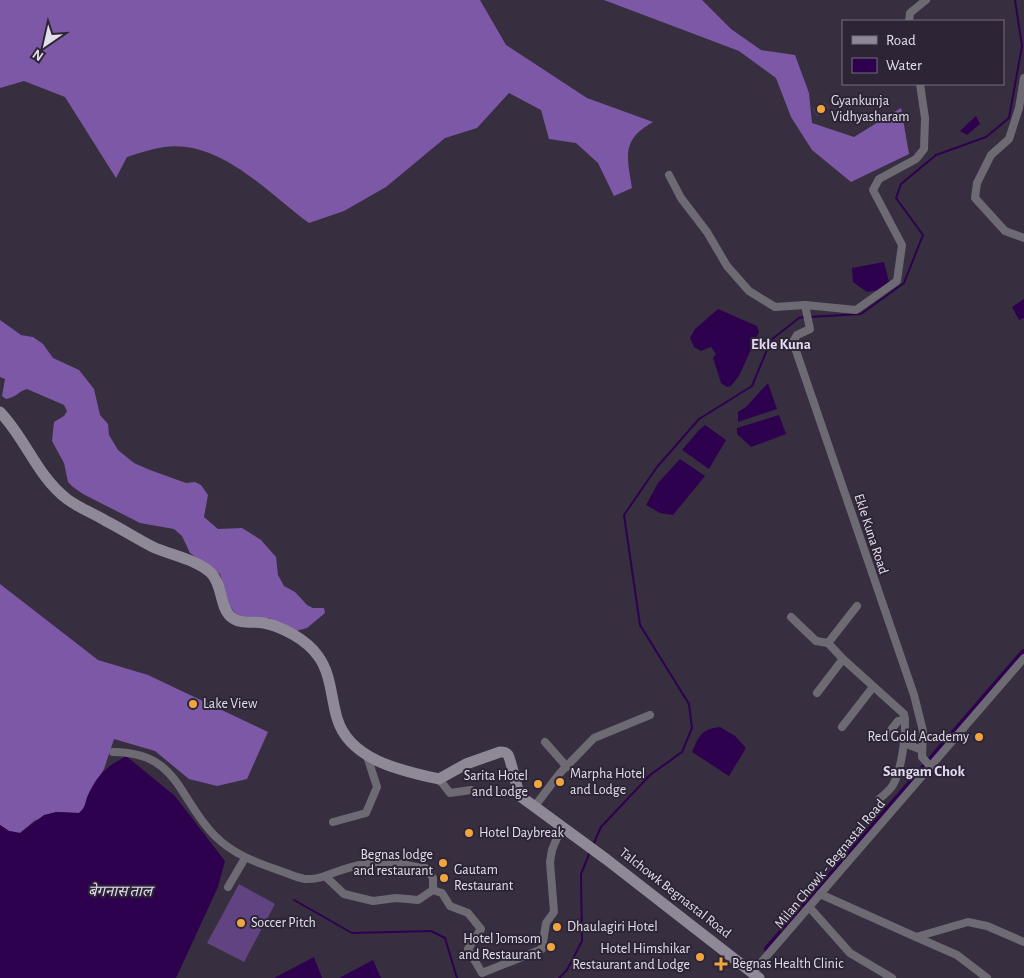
<svg xmlns="http://www.w3.org/2000/svg" width="1024" height="978" viewBox="0 0 1024 978" font-family="'Alegreya Sans','Noto Sans Devanagari',sans-serif">
<style>
.built{fill:#41364d}
.green{fill:#604380}
.forest{fill:#7d58a6}
.water{fill:#2e014e}
.lines{fill:none;stroke-linecap:round;stroke-linejoin:round}
.stream{stroke:#2e014e;stroke-width:2}
.canal{stroke:#2e014e;stroke-width:8}
.minor{stroke:#6e6a73;stroke-width:8}
.secondary{stroke:#8f8997;stroke-width:11}
.poi-dot{fill:#f0a63f;stroke:#2d2536;stroke-width:2}
.labels{text-anchor:middle;dominant-baseline:central;stroke-width:4;stroke-linejoin:round;paint-order:stroke}
.poi-label{font-size:14px;fill:#e3dfea;stroke:#2d2536;text-anchor:start}
.street-label{font-size:14px;fill:#e3dfea;stroke:#2d2536}
.neighbourhood-label{font-size:15px;font-weight:bold;fill:#e4dbf1;stroke:#2d2536}
.water-label{font-size:15px;font-style:italic;fill:#e4dbf1;stroke:#2d2536}
</style>
<rect width="100%" height="100%" fill="#372f40"/>
<path class="built" d="M825 101 830 108 817 117 812 109Z"/>
<path class="green" d="M239 884 275 904 244 962 207 943Z"/>
<g class="forest">
<path d="M0 0H480L506 45 587 98 653 122C621 140 627 156 632 188L614 196 598 163 576 143 549 139 541 110 509 93 477 128 445 138 386 187 344 211 309 223C268 193 220 139 164 147 152 149 139 153 127 157L116 178 65 97 24 81 0 88Z"/>
<path d="M604 0H702L731 29 761 50 795 55 809 93 812 123 854 137 901 108 909 154 851 182 812 150 791 117 776 78 739 51Z"/>
<path d="M0 320 21 335 33 337 43 344 53 358 79 370 94 389 100 415 108 424 109 435 118 450 134 463 150 470 186 483 195 482 201 485 208 495 204 517 218 529 242 528 261 540 276 557 278 575 284 586 295 592 307 605 313 608H324L325 613 307 628 296 631 269 618 257 621 245 619 235 613 228 603 220 574 190 553 182 536 174 529 140 523 83 494 73 487 68 482 64 463 52 441 54 422 64 416 67 411 64 405 27 389C19 391 15 398 6 399L2 396 5 379 0 377Z"/>
<path d="M0 584 98 660 148 675 268 732 247 779 217 786 189 779 155 751 114 739 104 769 87 798 84 809 79 813 56 812 34 821 20 833 9 831 0 825Z"/>
</g>
<g class="water">
<path d="M976 116 980 124 967 135 960 131Z"/>
<path d="M884 262 889 282 879 290 867 292 853 282 852 268Z"/>
<path d="M1024 299V318L1019 320 1012 307Z"/>
<path d="M718 309 757 326 759 332 739 376 731 386 727 387 721 383 713 358 716 354 711 347 701 351 694 347 690 338 695 329Z"/>
<path d="M768 383 777 409 738 422V412L746 407Z"/>
<path d="M779 415 786 434 751 447 737 434V428Z"/>
<path d="M705 425 726 440 709 469 682 450 699 430Z"/>
<path d="M680 459 705 476 673 515 660 513 646 505 658 483Z"/>
<path d="M720 727 735 736 746 748 729 776 692 752C699 736 701 729 720 727Z"/>
<path d="M126 756 175 796 225 861 218 887 176 978H0V825L9 831 20 833 44 815 56 812 79 813C86 807 85 802 88 795 99 773 105 768 126 756Z"/>
<path d="M314 957 322 978H274Z"/>
<path d="M373 960 381 978H339Z"/>
</g>
<g class="lines">
<g class="stream">
<path d="M809 317 861 314 904 283 923 235 896 198 901 184 936 155 986 137 1009 118 1022 46 1015 0"/>
<path d="M593 845 601 827 650 775 682 752 692 728 689 704 640 625 624 515 657 467 699 419 752 386 771 340 799 318 804 317"/>
<path d="M294 900 352 933 431 931 445 938 457 978"/>
<path d="M559 978 567 970 582 941 581 874 590 852"/>
</g>
<path class="canal" d="M768 949 1024 653"/>
<g class="minor">
<path d="M909 21 910 13 926 0"/>
<path d="M1024 78 1019 108 1009 139 991 155 977 183 975 198 1005 231 1024 238"/>
<path d="M669 175 681 198 707 232 727 266 749 291 775 307 805 305 856 310 897 281 902 245 873 190 879 179 916 159 924 149 925 118 920 84"/>
<path d="M805 305 810 329 797 335 793 342 914 695 923 731 922 757 930 766"/>
<path d="M791 617 816 641 828 643"/>
<path d="M843 659 828 643 857 606"/>
<path d="M817 693 843 659 904 714C907 732 902 768 893 785 890 790 884 795 879 799"/>
<path d="M842 727 873 687"/>
<path d="M887 735 898 721 905 719"/>
<path d="M545 742 567 767"/>
<path d="M904 743 922 750"/>
<path d="M113 752C179 752 178 799 215 836 233 854 255 862 278 870 298 877 304 883 325 876L344 894 373 901 396 898 418 900 433 890 442 893 450 906 468 913 481 929 468 949 482 973 542 949 546 923 554 912 550 862 552 850 562 826"/>
<path d="M439 779 450 793 471 790"/>
<path d="M535 806 560 773 594 738 650 715"/>
<path d="M333 822 366 813 377 787 367 756"/>
<path d="M325 876C345 868 366 861 387 862 400 862 413 868 426 868L433 878V890"/>
<path d="M228 887 245 858"/>
<path d="M820 894 916 937 968 922 987 926 1024 942"/>
<path d="M810 908 850 953 892 978"/>
<path d="M916 937 957 955 987 978"/>
<path d="M752 973 1024 658"/>
</g>
<path class="secondary" d="M0 412C26 439 37 476 67 499 79 508 93 513 106 521 122 529 137 539 153 547 170 555 196 559 211 573 223 585 219 606 231 617 241 625 253 621 264 623 283 627 307 640 318 656 331 673 331 698 337 718 349 760 402 771 439 779L466 764 500 752C504 752 505 752 508 755 511 759 516 787 520 796L606 859 759 978"/>
</g>
<g class="poi-dot">
<circle cx="821" cy="109" r="5"/>
<circle cx="193" cy="704" r="5"/>
<circle cx="979" cy="737" r="5"/>
<circle cx="560" cy="782" r="5"/>
<circle cx="538" cy="784" r="5"/>
<circle cx="469" cy="833" r="5"/>
<circle cx="443" cy="863" r="5"/>
<circle cx="444" cy="878" r="5"/>
<circle cx="241" cy="923" r="5"/>
<circle cx="557" cy="927" r="5"/>
<circle cx="551" cy="947" r="5"/>
<circle cx="700" cy="957" r="5"/>
<path d="M718.5 956.5h5v5h5v5h-5v5h-5v-5h-5v-5h5z"/>
</g>
<g class="labels">
<g class="poi-label">
<text x="831" y="101">Gyankunja<tspan x="831" dy="16">Vidhyasharam</tspan></text>
<text x="203" y="704">Lake View</text>
<text x="969" y="737" text-anchor="end">Red Gold Academy</text>
<text x="570" y="774">Marpha Hotel<tspan x="570" dy="16">and Lodge</tspan></text>
<text x="528" y="776" text-anchor="end">Sarita Hotel<tspan x="528" dy="16">and Lodge</tspan></text>
<text x="479" y="833">Hotel Daybreak</text>
<text x="433" y="855" text-anchor="end">Begnas lodge<tspan x="433" dy="16">and restaurant</tspan></text>
<text x="454" y="870">Gautam<tspan x="454" dy="16">Restaurant</tspan></text>
<text x="251" y="923">Soccer Pitch</text>
<text x="567" y="927">Dhaulagiri Hotel</text>
<text x="541" y="939" text-anchor="end">Hotel Jomsom<tspan x="541" dy="16">and Restaurant</tspan></text>
<text x="690" y="949" text-anchor="end">Hotel Himshikar<tspan x="690" dy="16">Restaurant and Lodge</tspan></text>
<text x="732" y="964">Begnas Health Clinic</text>
</g>
<g class="street-label">
<text transform="translate(871 534) rotate(72)">Ekle Kuna Road</text>
<text transform="translate(830 864) rotate(-50)">Milan Chowk - Begnastal Road</text>
<text transform="translate(675 893) rotate(38)">Talchowk Begnastal Road</text>
</g>
<g class="neighbourhood-label">
<text x="781" y="344">Ekle Kuna</text>
<text x="924" y="771">Sangam Chok</text>
</g>
<g class="water-label">
<text x="120" y="891">बेगनास ताल</text>
</g>
</g>
<rect x="842" y="20" width="162" height="65" fill="#2d2536" stroke="#766f7e"/>
<rect x="852" y="36" width="25" height="8" fill="#8f8997" stroke="#766f7e"/>
<text x="886" y="45" font-size="15" fill="#e3dfea">Road</text>
<rect x="852" y="58" width="25" height="15" fill="#2e014e" stroke="#766f7e"/>
<text x="886" y="70" font-size="15" fill="#e3dfea">Water</text>
<g transform="translate(45 45) rotate(214)" stroke="#2d2536" stroke-width="4" paint-order="stroke">
<path d="M0-4L9 19L0 12L-9 19Z" fill="#e3dfea"/>
<text y="-8" font-size="14" font-weight="bold" text-anchor="middle" fill="#e3dfea">N</text>
</g>
</svg>
